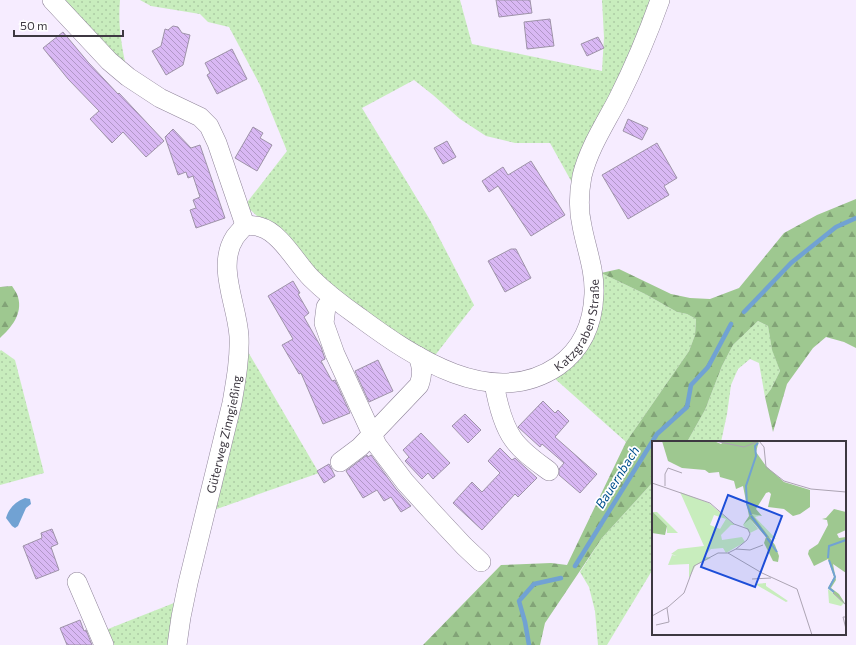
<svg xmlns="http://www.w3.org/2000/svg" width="856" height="645" viewBox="0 0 856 645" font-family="Commissioner,sans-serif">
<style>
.grass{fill:url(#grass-dots)}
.forest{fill:url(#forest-firs)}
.water{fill:#71a2d3}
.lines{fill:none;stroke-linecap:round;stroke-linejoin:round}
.stream{stroke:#71a2d3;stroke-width:4.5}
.building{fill:url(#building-back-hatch);stroke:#9e93a8}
.minor-casing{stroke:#8f8499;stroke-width:20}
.minor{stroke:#fff;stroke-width:19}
.labels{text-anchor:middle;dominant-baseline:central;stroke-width:3.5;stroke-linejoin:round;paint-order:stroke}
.street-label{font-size:12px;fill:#3d3841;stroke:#fff}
.water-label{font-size:13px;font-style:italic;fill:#00518d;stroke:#fff}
.inset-river{fill:none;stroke:#71a2d3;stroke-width:2}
.inset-road{fill:none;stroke:#aca4b3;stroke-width:1}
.view{fill:#1d4ed8;fill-opacity:0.15;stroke:#1d4ed8;stroke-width:2}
.inset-edge{fill:none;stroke:#3d3841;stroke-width:2}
</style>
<defs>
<pattern id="grass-dots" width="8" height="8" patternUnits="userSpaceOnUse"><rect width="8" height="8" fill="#c8edbd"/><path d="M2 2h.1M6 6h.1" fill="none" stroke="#adcca4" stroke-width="1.8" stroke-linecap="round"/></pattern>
<pattern id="forest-firs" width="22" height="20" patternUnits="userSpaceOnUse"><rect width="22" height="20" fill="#9ec890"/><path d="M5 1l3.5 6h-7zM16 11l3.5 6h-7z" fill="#82a377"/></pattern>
<pattern id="building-back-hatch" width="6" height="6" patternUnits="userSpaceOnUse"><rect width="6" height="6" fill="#d9b8f4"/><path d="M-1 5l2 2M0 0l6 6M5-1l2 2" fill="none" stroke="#b197c7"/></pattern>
</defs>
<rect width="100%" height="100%" fill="#f6ecff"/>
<g class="grass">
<path d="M60 0H120C118 23 121 44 126 66Z"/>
<path d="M140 0H460L472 44 602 71 604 37 602 0H655L575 188 550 143H515L486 136 460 119 433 95 414 80 362 108 430 220 474 305 433 358 331 288 268 221 257 216 245 205 287 151 260 85 229 27 208 22 200 14 151 6Z"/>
<path d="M601 273 645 294 677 312 687 314 696 319 695 335 689 351 626 442 553 377 565 369Z"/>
<path d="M758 321 768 326 772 349 780 371 771 389 765 397 759 363 750 359 738 369 731 385 727 414 721 442H687L705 410 722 366 733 345Z"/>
<path d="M244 345 319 473 211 511Z"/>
<path d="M1 350 15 360 44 473 0 485V351Z"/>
<path d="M653 482V569L607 645H598L595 611 589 587 580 572 602 538Z"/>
<path d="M179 601 170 645H108L103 631Z"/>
</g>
<g class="forest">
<path d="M856 199V348L844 342 826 337 813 348 787 384 773 432 765 397 771 389 780 371 772 350 768 326 758 321 733 345 722 366 705 410 687 442H653V482L602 538 545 623 540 645H423L501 565 551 563 567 565 626 442 689 351 695 335 696 319 687 314 677 312 645 294 601 273 619 269 671 294 690 298 710 299 739 288 784 233 817 215Z"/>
<path d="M12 286C14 289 17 293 18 297 23 314 11 328 0 338V287Z"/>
</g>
<path class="water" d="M25 498 30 499 31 504 26 508 18 526 15 528 12 526 6 518C9 508 15 502 25 498Z"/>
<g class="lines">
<g class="stream">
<path d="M744 312 791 263 836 227 856 218"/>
<path d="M575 566 657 434 687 407 691 385 708 367 731 324"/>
<path d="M529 645 525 622 519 601 534 584 561 578"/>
</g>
</g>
<g class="building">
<path d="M496 0H530L532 13 499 17Z"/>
<path d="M550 19 554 46 527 49 524 22Z"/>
<path d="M173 26 178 27 182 33 190 35 183 65 166 75 152 51 161 46 165 29 168 30Z"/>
<path d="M63 32 88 62 118 94 119 93 164 141 146 157 123 132 112 143 90 119 99 111 68 79 43 48Z"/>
<path d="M598 37 604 48 587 56 581 44Z"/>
<path d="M232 49 247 79 217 94 207 75 210 73 205 63Z"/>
<path d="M628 119 648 128 642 140 623 131Z"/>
<path d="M253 127 263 133 260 138 272 145 257 171 235 158Z"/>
<path d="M173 129 191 148 200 145 225 218 196 228 190 210 196 208 193 200 200 197 193 176 188 178 186 172 178 175 165 137Z"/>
<path d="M447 141 456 157 443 164 434 148Z"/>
<path d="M657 143 677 178 664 186 669 195 628 219 602 175Z"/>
<path d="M531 161 565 215 531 236 498 186 489 192 482 181 503 167 508 175Z"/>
<path d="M511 249H516L531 278 505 292 488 261Z"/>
<path d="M293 281 300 293 298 294 309 313 304 317 321 347 325 359 321 361 332 381 335 380 350 413 323 424 301 373 299 374 282 345 293 339 268 296Z"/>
<path d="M378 360 393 391 369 402 355 371Z"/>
<path d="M543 401 555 413 558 410 569 421 555 437 597 474 580 493 559 475V469L564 463 542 444 540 447 518 427Z"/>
<path d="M465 414 481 430 468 443 452 426Z"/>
<path d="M421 433 450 463 433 479 428 473 422 479 405 461 409 457 403 450Z"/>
<path d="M500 448 512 460 515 458 537 478 518 497 515 494 482 530 453 503 472 482 482 492 500 473 488 461Z"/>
<path d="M367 455 368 457 371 455 396 489 411 506 401 512 391 497 384 501 377 490 363 498 346 471Z"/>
<path d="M329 464 335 476 324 483 317 471Z"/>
<path d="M52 529 58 544 51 547 59 570 36 579 23 546 42 538 41 533Z"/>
<path d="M80 620 84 631 86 630 92 645H67L60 628Z"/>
</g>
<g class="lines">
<defs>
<g id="minor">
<path d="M52 0 109 61 128 77 160 98 200 117 209 126 217 143 245 225"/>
<path id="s1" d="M245 225C250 226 256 225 260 227 280 232 297 264 311 278 326 293 342 305 359 317 413 357 492 411 558 366 582 349 593 323 594 294 595 270 586 248 582 226 578 209 579 192 582 176 589 148 605 124 618 99 634 67 648 34 660 0"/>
<path d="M333 298 326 307 324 323 335 354 377 445 405 482 435 515 464 546 481 562"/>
<path d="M494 383C497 400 503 425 513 439 522 452 537 462 549 471"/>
<path d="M340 462 360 447 419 385C423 375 422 367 418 356"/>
<path d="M77 582 104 645"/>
<path id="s2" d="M177 645 181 617 188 583 232 403C236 380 240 358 239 336 237 304 216 266 235 237 238 233 242 229 245 225"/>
</g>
</defs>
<use href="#minor" class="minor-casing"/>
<use href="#minor" class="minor"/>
</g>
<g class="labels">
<g class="street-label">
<text stroke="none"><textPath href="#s1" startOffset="417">Katzgraben Straße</textPath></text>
<text stroke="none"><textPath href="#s2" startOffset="216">Güterweg Zinngießing</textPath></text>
</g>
<g class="water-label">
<text transform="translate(617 477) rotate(-58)">Bauernbach</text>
</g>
</g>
<g transform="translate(652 441)">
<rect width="194" height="194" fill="#f6ecff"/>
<path d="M28 51 57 62 83 84H79L69 94 70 99 90 96 93 101 74 112 71 107 59 108 52 115 59 117 44 124 37 137V123L16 124 20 114 25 115 19 113 26 108 52 105ZM62 74 74 78 68 88 58 84ZM1 71H5L26 92H15V85ZM100 73H105L107 75 103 76 124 98 115 96ZM98 78 106 88 98 92 91 84ZM114 142V145L136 160 134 161 103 143ZM176 148 192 162 189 165 177 162Z" fill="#c8edbd" fill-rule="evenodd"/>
<path d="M10 0H62L69 3 72 0H107L104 11 114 25 132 41 158 49V66L148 73 141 75 132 68 116 66 119 53 117 51 114 52 104 68 110 75 100 73 123 104 127 115 126 121 121 120 112 102 114 96 100 80 98 78 91 84 97 75 91 45 84 48 82 40 68 36 67 31 57 32 53 29 30 27 16 20ZM182 68 194 71V89L185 93 187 97 194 96V132L181 123 184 139 179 147 187 153 194 164 176 147 182 136 176 118 162 125 156 113 157 109 166 103 176 84 175 79 170 78 174 77ZM1 71 15 85 13 94 0 92Z" fill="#9ec890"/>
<path class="inset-river" d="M99 74 95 63 94 45 104 15 103 5 106 2M99 75 115 96M115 97 125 111M176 117 177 105 194 99M177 119 183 136 177 147 182 151"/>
<path class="inset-road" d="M63 0 92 6 107 0 112 6 114 26 132 40 159 48 194 51M0 42 58 62 82 83 96 88 98 93 95 99 84 108 76 112H66L42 125 32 152 16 166 0 175M13 45V33L16 27 30 32M84 108 98 109 111 104M76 112 110 132 145 148 160 194M100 138 119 137M181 152 194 164M194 176H191L194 188M4 184 17 181 15 167"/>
<path class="view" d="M76 54 130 75 103 146 49 126Z"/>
<rect width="194" height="194" class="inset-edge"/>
</g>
<path d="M14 30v6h109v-6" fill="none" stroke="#3d3841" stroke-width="2"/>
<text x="20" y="30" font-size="12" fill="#3d3841" stroke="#ffffff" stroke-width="3" paint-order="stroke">50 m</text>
</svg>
